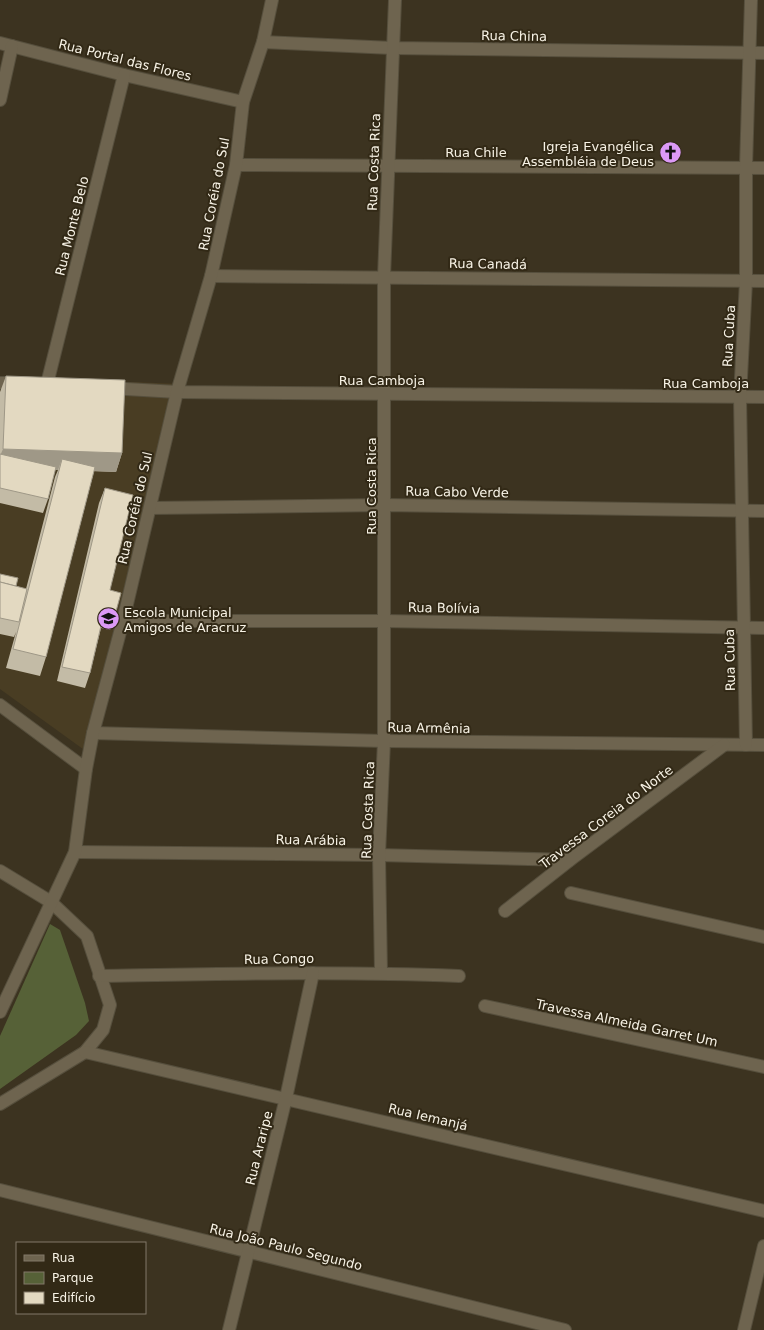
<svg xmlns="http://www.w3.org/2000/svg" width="764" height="1330" viewBox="0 0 764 1330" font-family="'DejaVu Sans',sans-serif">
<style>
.built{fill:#493d23}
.green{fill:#566137}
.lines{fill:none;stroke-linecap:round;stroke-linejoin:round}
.minor-casing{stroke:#564f3d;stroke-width:14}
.minor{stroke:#6e644f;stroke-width:12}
.wall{fill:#c3bba6}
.shaded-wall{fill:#9f9887}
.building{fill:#e3d9c1;stroke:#9f9887}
.labels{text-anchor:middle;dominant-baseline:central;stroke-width:4;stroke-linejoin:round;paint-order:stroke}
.street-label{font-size:13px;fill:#f7f2e5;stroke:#322916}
.poi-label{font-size:13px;fill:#f7f2e5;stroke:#322916;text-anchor:end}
</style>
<rect width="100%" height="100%" fill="#3c3320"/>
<path class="built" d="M0 377 183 384 94 757 0 689Z"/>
<path class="green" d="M50 924 60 930 85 1003 89 1021 76 1035 0 1089V1036Z"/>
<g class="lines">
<defs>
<g id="minor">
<path d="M263 42 392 48 764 53"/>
<path d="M0 43 124 75 243 102"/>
<path d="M0 100 12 46"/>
<path d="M236 165 764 168"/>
<path d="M211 276 764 281"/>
<path d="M0 383H19"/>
<path d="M47 384 124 75"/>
<path d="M109 388 177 392 764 397"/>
<path d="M150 508 384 505 764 511"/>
<path d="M123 621H385L764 628"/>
<path d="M0 705 86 769"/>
<path d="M93 733 384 741 764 745"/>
<path d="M746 745 740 397 746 281V167L751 0"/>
<path d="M75 852 379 855 570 860"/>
<path d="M0 871 51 902 87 936 110 1005 103 1030 85 1052 0 1104"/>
<path d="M571 893 764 937"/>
<path d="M505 911 570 860 724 745"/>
<path d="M381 973 379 855 384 741V277L395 0"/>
<path d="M99 976C219 974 339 971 459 976"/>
<path d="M485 1006 764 1067"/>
<path d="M0 1012 75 852 86 769 93 733 123 621 177 392 211 276 236 165 243 102 263 42 272 0"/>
<path d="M85 1052 764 1211"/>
<path d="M0 1190 565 1330"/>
<path d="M229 1330 286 1098 313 973"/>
<path d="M744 1330 764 1246"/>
</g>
</defs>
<use href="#minor" class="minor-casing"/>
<use href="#minor" class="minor"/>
</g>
<g class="wall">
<path d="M6 376 122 453 116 472 94 471 46 657 40 676 6 668 16 632 14 637 0 634V574L16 586 26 589 55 477 58 470H55L48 499 43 513 0 503V392Z"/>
<path d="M105 488 110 590 115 615 110 630 101 628 90 673 85 688 57 681 99 503Z"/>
</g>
<path class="shaded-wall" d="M3 449 122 453 116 472 59 470 62 459 58 470 0 467V456Z"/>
<g class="building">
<path d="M6 376 125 380 122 453 3 449Z"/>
<path d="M0 454 56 467 48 499 0 488Z"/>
<path d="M62 459 95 467 46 657 13 649Z"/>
<path d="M105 488 133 495 110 590 121 593 115 615 104 613 90 673 62 667Z"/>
<path d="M0 574 18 578 16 586 0 582Z"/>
<path d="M0 582 27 589 19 622 0 618Z"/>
</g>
<defs>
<symbol id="church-disc" viewBox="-11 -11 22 22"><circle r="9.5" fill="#db99f6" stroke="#322916"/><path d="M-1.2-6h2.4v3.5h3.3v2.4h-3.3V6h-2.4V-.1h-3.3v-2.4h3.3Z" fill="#111"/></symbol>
<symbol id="school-disc" viewBox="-11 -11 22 22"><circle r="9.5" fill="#db99f6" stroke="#322916"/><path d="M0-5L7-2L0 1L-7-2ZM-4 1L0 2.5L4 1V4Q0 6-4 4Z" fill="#111"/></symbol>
</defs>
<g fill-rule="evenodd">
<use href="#church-disc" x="658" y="140" width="25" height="25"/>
<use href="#school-disc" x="96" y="606" width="25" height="25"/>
</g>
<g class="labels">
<g class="street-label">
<text transform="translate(514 36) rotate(1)">Rua China</text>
<text transform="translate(125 60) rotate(14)">Rua Portal das Flores</text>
<text x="476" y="152">Rua Chile</text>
<text transform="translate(374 162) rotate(-88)">Rua Costa Rica</text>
<text transform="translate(214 194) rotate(-79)">Rua Coréia do Sul</text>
<text transform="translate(72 226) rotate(-76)">Rua Monte Belo</text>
<text transform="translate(488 264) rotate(1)">Rua Canadá</text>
<text transform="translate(729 336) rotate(-87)">Rua Cuba</text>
<text x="382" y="380">Rua Camboja</text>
<text x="706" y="383">Rua Camboja</text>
<text transform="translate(371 486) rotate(-90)">Rua Costa Rica</text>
<text transform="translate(457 492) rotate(1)">Rua Cabo Verde</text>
<text transform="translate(135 508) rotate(-77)">Rua Coréia do Sul</text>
<text transform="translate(444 608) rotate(1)">Rua Bolívia</text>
<text transform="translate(730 660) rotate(-91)">Rua Cuba</text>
<text transform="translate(429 728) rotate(1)">Rua Armênia</text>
<text transform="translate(368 810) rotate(-88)">Rua Costa Rica</text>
<text transform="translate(606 817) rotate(-37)">Travessa Coreia do Norte</text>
<text transform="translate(311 840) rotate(1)">Rua Arábia</text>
<text transform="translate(279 959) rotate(-1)">Rua Congo</text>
<text transform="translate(627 1023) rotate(12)">Travessa Almeida Garret Um</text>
<text transform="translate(428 1117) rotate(13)">Rua Iemanjá</text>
<text transform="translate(259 1148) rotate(-76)">Rua Araripe</text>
<text transform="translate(286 1247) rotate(14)">Rua João Paulo Segundo</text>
</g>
<g class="poi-label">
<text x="654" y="146">Igreja Evangélica<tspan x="654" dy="15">Assembléia de Deus</tspan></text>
<text x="124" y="612" text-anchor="start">Escola Municipal<tspan x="124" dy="15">Amigos de Aracruz</tspan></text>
</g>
</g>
<rect x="16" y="1242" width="130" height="72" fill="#322916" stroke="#817969"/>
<rect x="24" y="1255" width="20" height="6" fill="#6e644f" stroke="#817969"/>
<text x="52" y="1262" font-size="12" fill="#f7f2e5">Rua</text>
<rect x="24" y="1272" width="20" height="12" fill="#566137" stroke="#817969"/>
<text x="52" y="1282" font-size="12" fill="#f7f2e5">Parque</text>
<rect x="24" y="1292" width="20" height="12" fill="#e3d9c1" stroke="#817969"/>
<text x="52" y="1302" font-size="12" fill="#f7f2e5">Edifício</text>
</svg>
